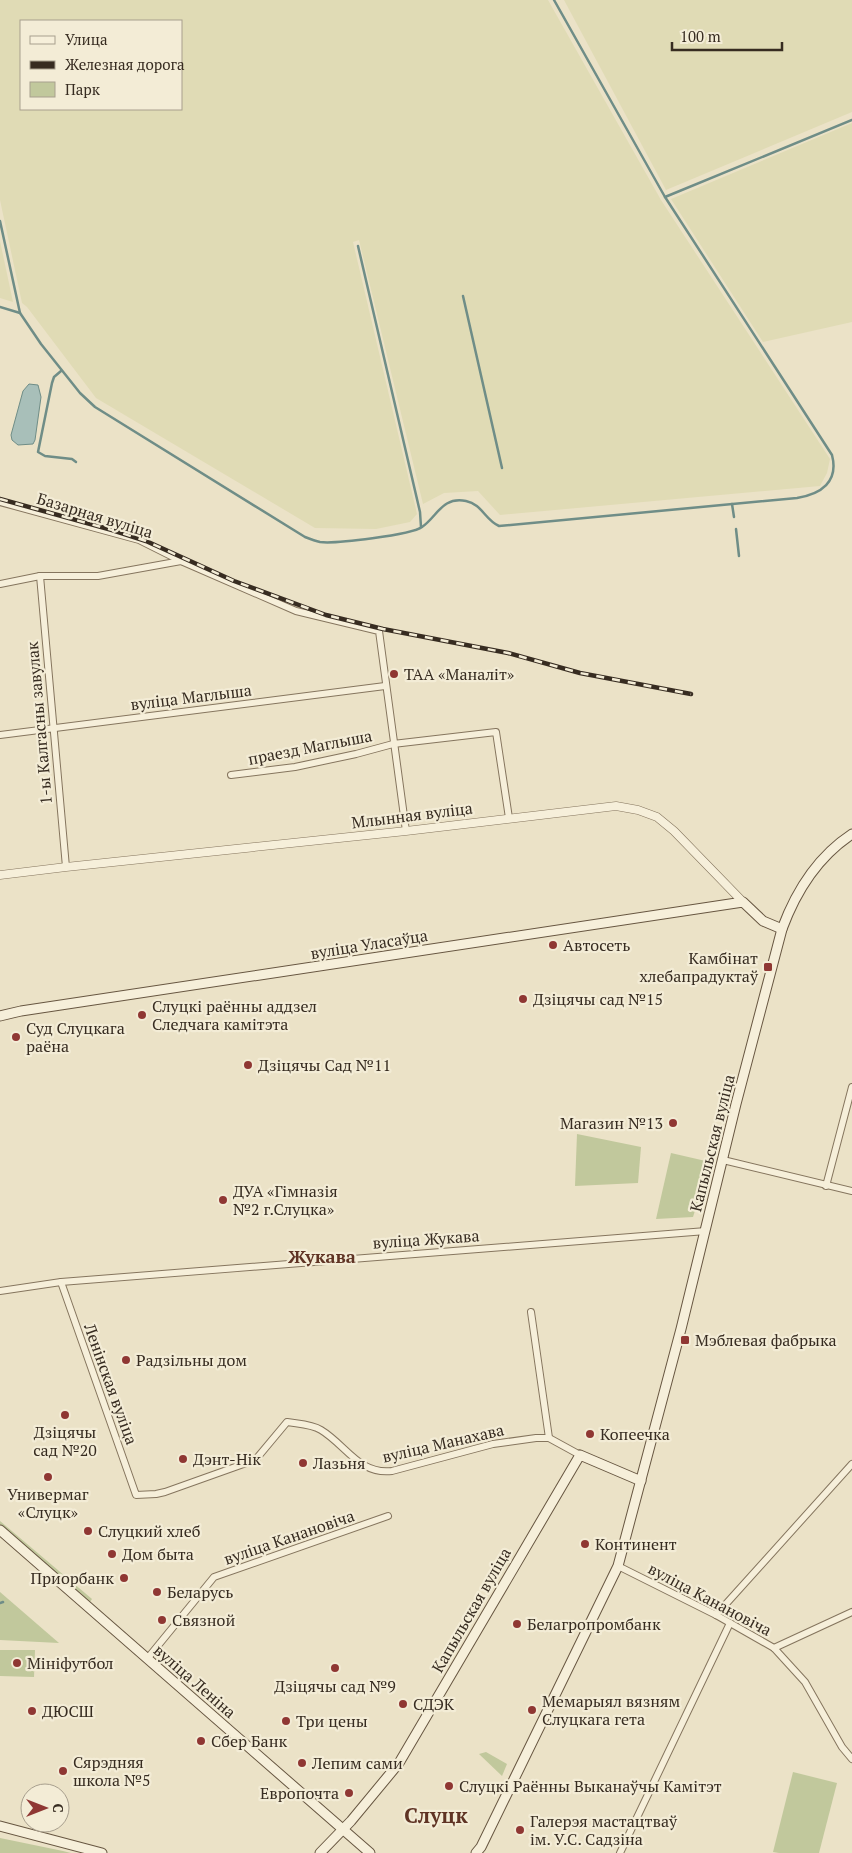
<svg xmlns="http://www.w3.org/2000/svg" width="852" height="1853" viewBox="0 0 852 1853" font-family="'PT Serif',serif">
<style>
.farmland{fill:#e0dbb5;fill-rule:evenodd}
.green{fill:#c1c89c}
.water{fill:#a8bfb9;stroke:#6f8d87}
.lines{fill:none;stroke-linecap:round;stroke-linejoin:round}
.stream{stroke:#6f8d87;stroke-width:2.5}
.minor-casing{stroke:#85755e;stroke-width:8}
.tertiary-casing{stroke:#85755e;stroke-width:9}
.secondary-casing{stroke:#675641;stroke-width:11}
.minor{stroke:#f6efda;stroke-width:6}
.tertiary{stroke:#f6efda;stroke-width:8}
.secondary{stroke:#f6efda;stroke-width:9}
.rail-casing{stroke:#372c21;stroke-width:4.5}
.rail{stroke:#f3ecd6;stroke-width:2.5;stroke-dasharray:8;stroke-linecap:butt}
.poi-dot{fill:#8f3733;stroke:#f3ecd6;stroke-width:2}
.labels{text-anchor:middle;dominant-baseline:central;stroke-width:4.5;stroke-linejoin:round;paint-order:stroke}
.street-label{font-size:16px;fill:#372c21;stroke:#f3ecd6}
.poi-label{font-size:16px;fill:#372c21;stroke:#f3ecd6;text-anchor:start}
.neighbourhood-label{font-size:18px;font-weight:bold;fill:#5f3324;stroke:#f3ecd6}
.district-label{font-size:21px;font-weight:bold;fill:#5f3324;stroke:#f3ecd6}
</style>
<rect width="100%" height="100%" fill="#ebe2c7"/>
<g class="farmland">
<path d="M0 0H548L661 200 830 459 827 473 820 486 500 515 478 491 444 493 423 504 359 240 353 242 417 514 410 522 376 529 315 528 96 398 27 307 22 303 0 200ZM181 21V109H21V21Z"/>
<path d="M564 0H852V112L666 190Z"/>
<path d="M852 123V322L763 342 671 199Z"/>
<path d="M0 241 13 302 0 298Z"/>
</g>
<g class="green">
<path d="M577 1134 641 1147 638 1183 575 1186Z"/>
<path d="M671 1153 710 1162 693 1217 656 1219Z"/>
<path d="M0 1521 92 1599 90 1602 0 1525Z"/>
<path d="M0 1592 59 1643 0 1640Z"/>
<path d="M0 1650H35L34 1677 0 1676Z"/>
<path d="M486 1752 507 1764 502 1776 479 1754Z"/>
<path d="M793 1772 837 1783 819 1853H779L773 1852Z"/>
<path d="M0 1838 63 1851 71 1853H0Z"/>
</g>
<path class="water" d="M29 384 38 385 41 397 35 440 33 444 18 445 12 440 11 435 23 391Z"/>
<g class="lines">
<g class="stream">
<path d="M554 0 665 197"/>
<path d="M0 221 20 313 41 344 80 393 95 407 305 537C310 539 315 541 320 542 335 544 411 535 422 527 437 517 442 496 466 501 482 504 485 520 499 526L797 498C821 494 839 482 832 455L665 197 852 120"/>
<path d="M358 246 420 512 421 527"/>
<path d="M463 296 502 468"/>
<path d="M0 307 20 313"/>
<path d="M61 371 54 377 52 383 38 452 45 456 72 459 76 462"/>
<path d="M732 504 734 517"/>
<path d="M736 529 739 556"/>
<path d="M0 1603 3 1602"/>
</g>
<defs>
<g id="minor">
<path d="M0 502 139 540 181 561"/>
<path d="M40 576 66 867"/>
<path d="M0 584 40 576H98L181 561 296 611 379 631 406 831"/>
<path d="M0 735 385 686"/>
<path d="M231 775 295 767 356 754 393 744 496 732 509 818"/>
<path d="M723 1160 852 1191"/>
<path d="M826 1186 852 1087"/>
<path d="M61 1282 136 1495 156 1494 165 1492 252 1461 257 1458 287 1422C298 1424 311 1424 321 1430 346 1445 359 1475 392 1471L493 1444 536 1438H549L580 1455"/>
<path d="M0 1291 61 1282 706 1231"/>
<path d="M531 1312 549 1438"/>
<path d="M618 1566 716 1615 774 1648 805 1682 842 1747 852 1759"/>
<path d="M716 1615 852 1464"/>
<path d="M774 1648 852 1612"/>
<path d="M147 1659 214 1577 388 1516"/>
<path d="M620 1853 730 1623"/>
</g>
<path id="tertiary" d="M0 875 66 867 406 831 616 806 638 810 657 817 674 831 743 902"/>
<g id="secondary">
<path d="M0 1016 21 1011 743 902 763 921 782 929"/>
<path d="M0 1530 370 1853"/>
<path d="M0 1826 102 1853"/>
<path d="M320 1853 351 1821 399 1763 580 1455 641 1481"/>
<path d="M476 1853 481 1847 618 1566 681 1329 736 1104 782 929C796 891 817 857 852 834"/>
</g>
</defs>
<use href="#minor" class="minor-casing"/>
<use href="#tertiary" class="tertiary-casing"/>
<use href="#secondary" class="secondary-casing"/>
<use href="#minor" class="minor"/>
<use href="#tertiary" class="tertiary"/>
<use href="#secondary" class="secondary"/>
<defs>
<path id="rail" d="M0 499 112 530 146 541 234 581 326 615 383 629 508 653 580 673 691 694"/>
</defs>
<use href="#rail" class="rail-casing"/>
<use href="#rail" class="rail"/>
</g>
<g class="poi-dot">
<circle cx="394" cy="674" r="5"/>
<circle cx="553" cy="945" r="5"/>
<rect x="763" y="962" width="10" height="10" rx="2.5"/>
<circle cx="523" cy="999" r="5"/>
<circle cx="142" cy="1015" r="5"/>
<circle cx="16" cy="1037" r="5"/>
<circle cx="248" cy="1065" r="5"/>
<circle cx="673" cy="1123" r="5"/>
<circle cx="223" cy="1200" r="5"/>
<rect x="680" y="1335" width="10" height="10" rx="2.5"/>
<circle cx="126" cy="1360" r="5"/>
<circle cx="65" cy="1415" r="5"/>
<circle cx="590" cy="1434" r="5"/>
<circle cx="183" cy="1459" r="5"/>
<circle cx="303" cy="1463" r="5"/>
<circle cx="48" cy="1477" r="5"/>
<circle cx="88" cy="1531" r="5"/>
<circle cx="585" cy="1544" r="5"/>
<circle cx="112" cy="1554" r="5"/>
<circle cx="124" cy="1578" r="5"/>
<circle cx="157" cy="1592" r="5"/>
<circle cx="162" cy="1620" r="5"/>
<circle cx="517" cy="1624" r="5"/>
<circle cx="17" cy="1663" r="5"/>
<circle cx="335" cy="1668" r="5"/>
<circle cx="403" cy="1704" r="5"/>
<circle cx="532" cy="1710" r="5"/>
<circle cx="32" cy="1711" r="5"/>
<circle cx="286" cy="1721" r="5"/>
<circle cx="201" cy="1741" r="5"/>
<circle cx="302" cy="1763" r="5"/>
<circle cx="63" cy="1771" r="5"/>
<circle cx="449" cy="1786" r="5"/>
<circle cx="349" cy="1793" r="5"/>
<circle cx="520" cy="1830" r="5"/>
</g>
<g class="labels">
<g class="street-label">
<text transform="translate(95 515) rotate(17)">Базарная вуліца</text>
<text transform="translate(191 697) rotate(-7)">вуліца Маглыша</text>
<text transform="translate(39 723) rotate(-95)">1-ы Калгасны завулак</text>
<text transform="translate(310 747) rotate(-11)">праезд Маглыша</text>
<text transform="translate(412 815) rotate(-7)">Млынная вуліца</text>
<text transform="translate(369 944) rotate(-9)">вуліца Уласаўца</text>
<text transform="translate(712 1143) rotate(-76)">Капыльская вуліца</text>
<text transform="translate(426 1239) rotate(-4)">вуліца Жукава</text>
<text transform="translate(111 1384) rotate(70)">Ленінская вуліца</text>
<text transform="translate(443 1443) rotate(-13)">вуліца Манахава</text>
<text transform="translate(289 1537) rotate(-19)">вуліца Канановіча</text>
<text transform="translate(710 1599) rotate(28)">вуліца Канановіча</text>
<text transform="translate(471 1610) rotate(-60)">Капыльская вуліца</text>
<text transform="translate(195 1681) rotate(41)">вуліца Леніна</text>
</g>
<g class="poi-label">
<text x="404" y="674">ТАА «Маналіт»</text>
<text x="563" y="945">Автосеть</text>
<text x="758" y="958" text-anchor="end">Камбінат<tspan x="758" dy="18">хлебапрадуктаў</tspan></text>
<text x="533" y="999">Дзіцячы сад №15</text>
<text x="152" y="1006">Слуцкі раённы аддзел<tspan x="152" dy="18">Следчага камітэта</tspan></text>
<text x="26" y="1028">Суд Слуцкага<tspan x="26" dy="18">раёна</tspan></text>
<text x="258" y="1065">Дзіцячы Сад №11</text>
<text x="663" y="1123" text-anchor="end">Магазин №13</text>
<text x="233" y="1191">ДУА «Гімназія<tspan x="233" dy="18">№2 г.Слуцка»</tspan></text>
<text x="695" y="1340">Мэблевая фабрыка</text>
<text x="136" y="1360">Радзільны дом</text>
<text x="65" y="1432" text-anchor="middle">Дзіцячы<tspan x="65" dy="18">сад №20</tspan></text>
<text x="600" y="1434">Копеечка</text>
<text x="193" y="1459">Дэнт-Нік</text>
<text x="313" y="1463">Лазьня</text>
<text x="48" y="1494" text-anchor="middle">Универмаг<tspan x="48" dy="18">«Слуцк»</tspan></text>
<text x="98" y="1531">Слуцкий хлеб</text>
<text x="595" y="1544">Континент</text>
<text x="122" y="1554">Дом быта</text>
<text x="114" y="1578" text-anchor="end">Приорбанк</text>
<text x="167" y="1592">Беларусь</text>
<text x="172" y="1620">Связной</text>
<text x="527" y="1624">Белагропромбанк</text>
<text x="27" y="1663">Мініфутбол</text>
<text x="335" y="1686" text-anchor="middle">Дзіцячы сад №9</text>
<text x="542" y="1701">Мемарыял вязням<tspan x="542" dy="18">Слуцкага гета</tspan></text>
<text x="413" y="1704">СДЭК</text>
<text x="42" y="1711">ДЮСШ</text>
<text x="296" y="1721">Три цены</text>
<text x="211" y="1741">Сбер Банк</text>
<text x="73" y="1762">Сярэдняя<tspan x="73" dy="18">школа №5</tspan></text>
<text x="312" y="1763">Лепим сами</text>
<text x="459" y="1786">Слуцкі Раённы Выканаўчы Камітэт</text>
<text x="339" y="1793" text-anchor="end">Европочта</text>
<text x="530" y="1821">Галерэя мастацтваў<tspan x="530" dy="18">ім. У.С. Садзіна</tspan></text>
</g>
<g class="neighbourhood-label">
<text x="322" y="1256">Жукава</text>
</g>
<g class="district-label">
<text x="436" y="1815">Слуцк</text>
</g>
</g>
<rect x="20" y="20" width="162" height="90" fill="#f3ecd6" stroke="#a89f8e"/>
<rect x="30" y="36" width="25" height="8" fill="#f6efda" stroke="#a89f8e"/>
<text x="65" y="45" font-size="15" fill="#372c21">Улица</text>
<rect x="30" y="61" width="25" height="8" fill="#372c21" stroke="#a89f8e"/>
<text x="65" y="70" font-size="15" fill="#372c21">Железная дорога</text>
<rect x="30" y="82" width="25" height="15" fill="#c1c89c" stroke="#a89f8e"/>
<text x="65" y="95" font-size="15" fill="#372c21">Парк</text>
<g transform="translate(45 1808) rotate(90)"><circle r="24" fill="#f3ecd6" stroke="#a89f8e"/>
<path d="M0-4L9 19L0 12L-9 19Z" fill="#8f3733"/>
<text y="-8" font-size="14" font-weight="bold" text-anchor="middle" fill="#372c21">С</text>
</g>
<path d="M672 42v8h110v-8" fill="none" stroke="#372c21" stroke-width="2.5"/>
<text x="680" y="42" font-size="15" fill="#372c21" stroke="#f3ecd6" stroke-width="4" paint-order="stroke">100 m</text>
</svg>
